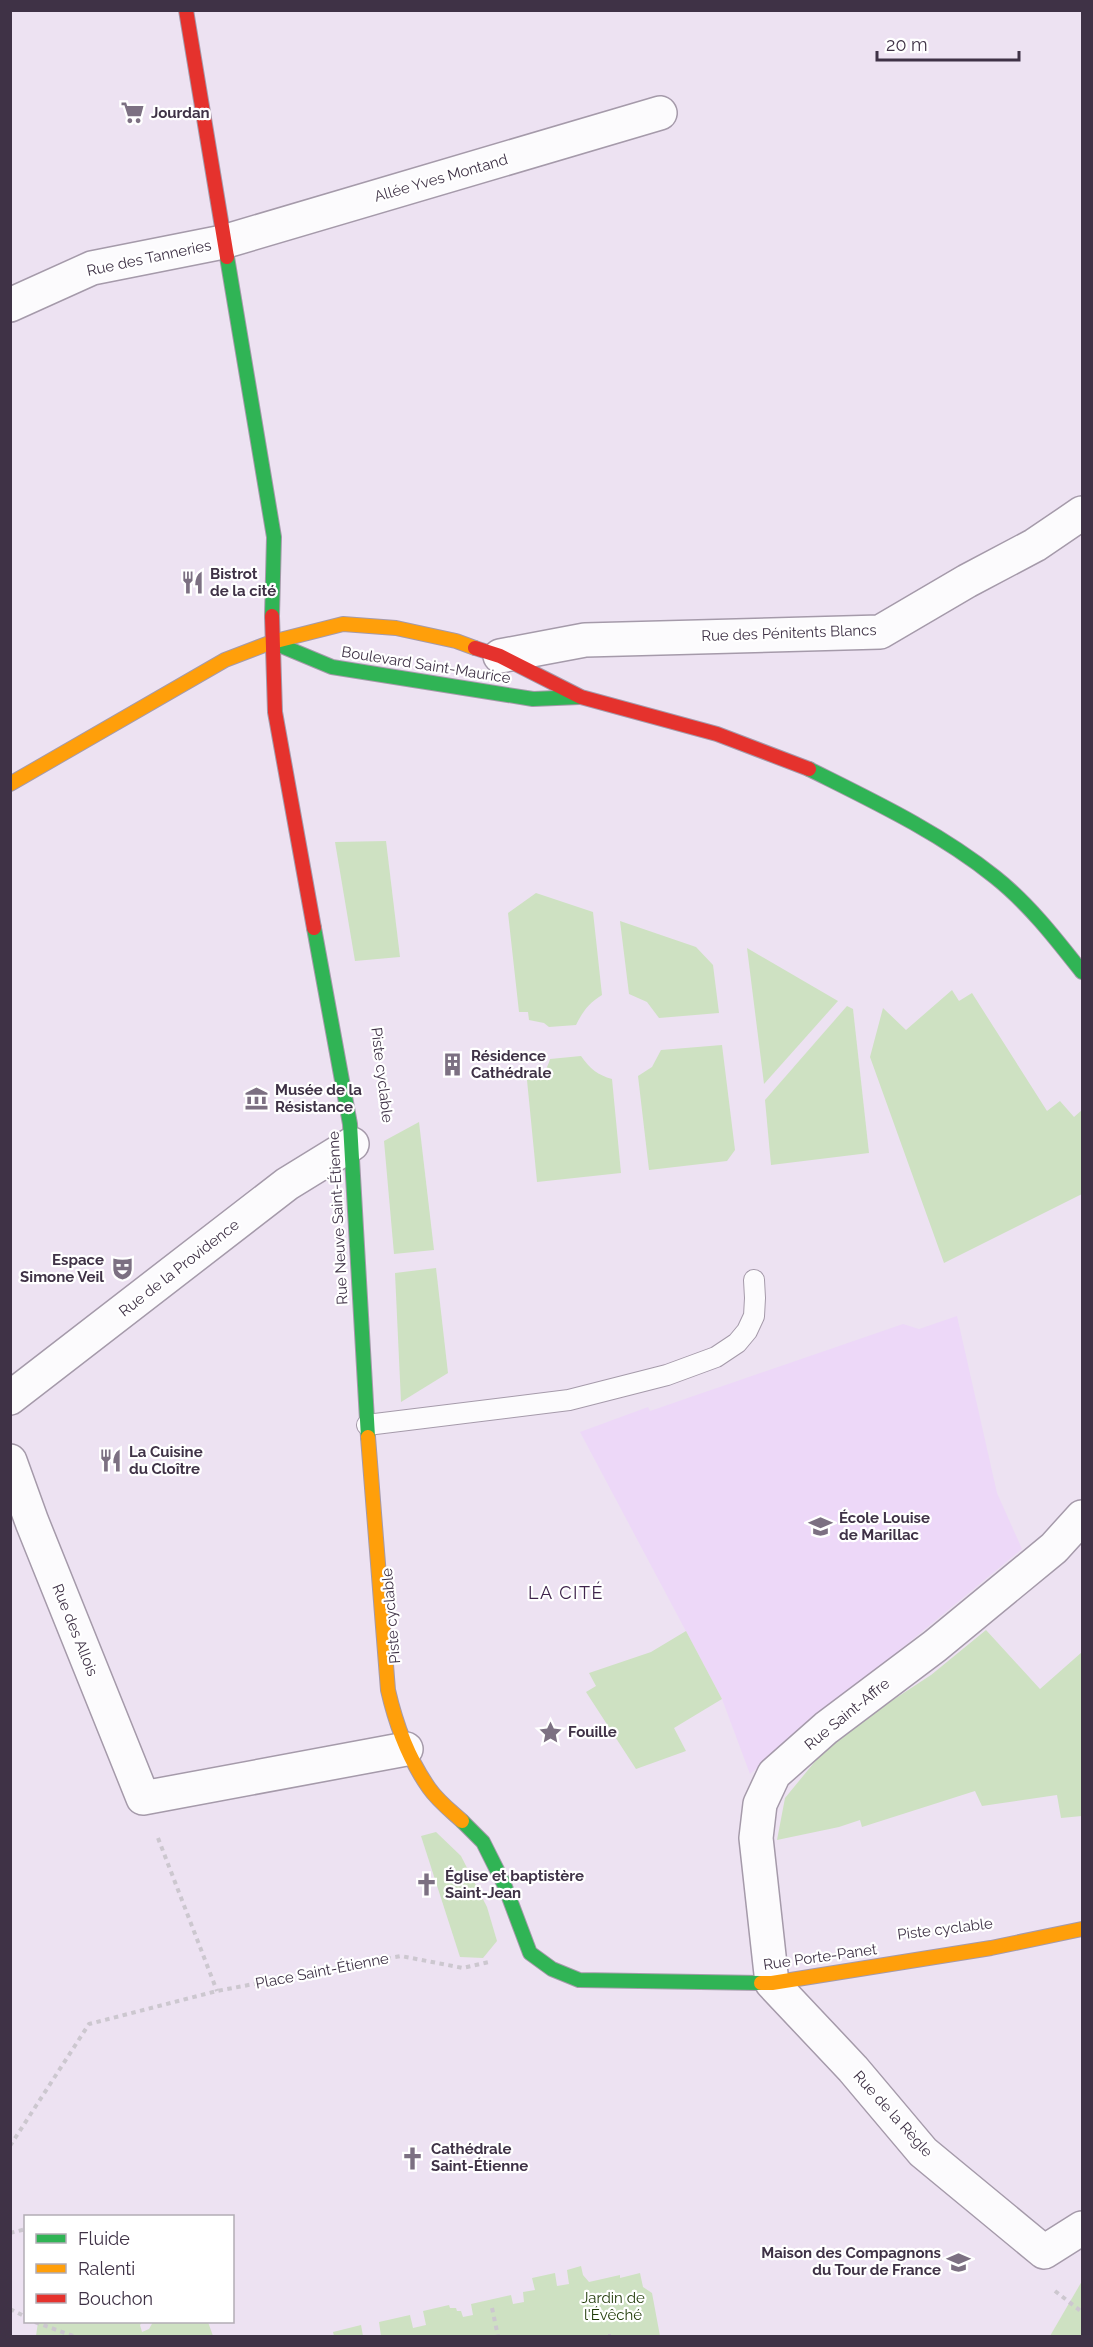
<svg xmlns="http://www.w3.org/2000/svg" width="1093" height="2347" viewBox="0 0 1093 2347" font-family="Raleway,sans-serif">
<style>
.built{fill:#edd8f8}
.green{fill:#cee1c2}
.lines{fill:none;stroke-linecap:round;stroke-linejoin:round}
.lane-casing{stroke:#a59aaa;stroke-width:22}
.street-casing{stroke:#a59aaa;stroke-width:36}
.fast-casing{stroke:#a59aaa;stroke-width:16}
.slow-casing{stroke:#a59aaa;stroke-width:16}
.jam-casing{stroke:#a59aaa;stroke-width:16}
.path{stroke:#ccc7cf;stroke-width:4;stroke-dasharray:4.5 4.5;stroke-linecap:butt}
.lane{stroke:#fcfbfd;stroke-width:20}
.street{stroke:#fcfbfd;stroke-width:33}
.fast{stroke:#30b455;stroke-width:14}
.slow{stroke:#ff9f0a;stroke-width:14}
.jam{stroke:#e5322d;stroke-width:14}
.labels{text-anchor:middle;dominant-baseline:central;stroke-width:4.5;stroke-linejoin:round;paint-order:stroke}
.poi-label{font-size:15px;font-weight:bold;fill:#3f3246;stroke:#fff;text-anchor:start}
.street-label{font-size:15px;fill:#3f3246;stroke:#fff}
.park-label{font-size:15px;fill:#1e3906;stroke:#fff}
.quarter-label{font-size:18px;letter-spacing:1.5px;fill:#3f244c;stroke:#fff}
</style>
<rect width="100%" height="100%" fill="#ede2f2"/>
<path class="built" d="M957 1316 997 1493 1022 1549 750 1774 722 1699 580 1432 648 1407 650 1411 903 1324 919 1329Z"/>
<g class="green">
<path d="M386 841 400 957 355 961 335 842Z"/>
<path d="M536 893 593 912 602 995C589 1003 583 1011 576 1025L549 1027 544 1023 529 1020 528 1012H519L508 913Z"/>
<path d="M620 921 696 947 713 965 719 1013 659 1018 647 1002 629 994Z"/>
<path d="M747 948 838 1001 764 1084Z"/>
<path d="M952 990 959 1001 972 993 1047 1111 1060 1101 1074 1117 1082 1110V1194L944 1263 870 1057 883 1008 906 1030Z"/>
<path d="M847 1006 853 1009 869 1153 771 1165 765 1100Z"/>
<path d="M722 1045 735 1150 727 1161 649 1170 638 1076 652 1067 661 1050Z"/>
<path d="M581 1056C590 1069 598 1075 612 1079L621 1173 537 1182 527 1080C541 1080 546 1072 550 1059Z"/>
<path d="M419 1122 434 1250 394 1254 384 1141Z"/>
<path d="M436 1268 448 1373 401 1402 395 1273Z"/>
<path d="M986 1630 1040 1689 1082 1652V1816L1061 1818 1057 1795 982 1806 975 1791 862 1827 860 1820 839 1827 777 1840 785 1798 826 1748 873 1713 931 1675Z"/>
<path d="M686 1631 722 1699 674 1728 686 1751 636 1769 586 1692 596 1686 589 1673 651 1652Z"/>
<path d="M436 1832 461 1856 487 1907 497 1941 483 1958 460 1957 421 1836Z"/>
<path d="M581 2266 583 2275 589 2282 620 2275V2278L640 2273 643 2287 652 2293 660 2336H381L379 2322 410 2315 413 2328 426 2325 423 2311 449 2305 450 2308H456L457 2311H461L463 2317 473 2315 471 2304 511 2295 513 2304 524 2302 523 2292 535 2290 532 2278 555 2273 557 2286 569 2284 567 2270Z"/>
<path d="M1082 2281V2336H1050Z"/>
<path d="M38 2322H142L140 2325 142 2332 149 2329 153 2322H208L213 2336H36Z"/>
<path d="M361 2325 363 2336H334L333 2332Z"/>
</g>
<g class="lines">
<defs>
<path id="lane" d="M367 1425 569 1400 667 1375 716 1357 737 1343 747 1331 754 1316 755 1298 754 1280"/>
<g id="street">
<path d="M10 305 92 268 223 242 660 113"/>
<path d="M500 656 585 640 880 632 967 581 1035 545 1082 513"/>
<path d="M10 1398 287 1184 352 1144"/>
<path d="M10 1461 32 1522 143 1798 406 1749"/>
<path d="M1082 1517 1054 1548 935 1646 826 1728 774 1774 760 1804 756 1838 772 1983 853 2069 923 2152 1044 2252 1082 2228"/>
</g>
<g id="fast">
<path d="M227 257 274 537 272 616"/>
<path d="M272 642 332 667 533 699 580 697"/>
<path d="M809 769C873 801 939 832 995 877 1029 904 1056 939 1082 972"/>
<path d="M314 928 350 1124 368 1437"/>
<path d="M462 1821 483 1842 504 1884 530 1953 552 1969 579 1980 761 1983"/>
</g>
<g id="slow">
<path d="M10 784 225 660 272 642 343 624 396 628 456 641 475 648"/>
<path d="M368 1437 388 1690C396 1725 408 1758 429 1788 438 1801 451 1811 462 1821"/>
<path d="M761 1983H772L991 1948 1082 1929"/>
</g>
<g id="jam">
<path d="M186 10 227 257"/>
<path d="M272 616 275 712 314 928"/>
<path d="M475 648 500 656 581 697 717 734 809 769"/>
</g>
</defs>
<use href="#lane" class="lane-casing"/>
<use href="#street" class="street-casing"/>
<use href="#fast" class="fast-casing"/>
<use href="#slow" class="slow-casing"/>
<use href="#jam" class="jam-casing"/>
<g class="path">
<path d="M158 1838 217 1991"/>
<path d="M10 2146 89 2024 217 1991 401 1956 463 1968 489 1962"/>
<path d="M10 2233 26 2229"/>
<path d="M1055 2291 1082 2312"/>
<path d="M492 2308 498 2336"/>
<path d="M10 2309 26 2317"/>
<path d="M35 2322 73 2336"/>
<path d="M608 2336H611"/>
</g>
<use href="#lane" class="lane"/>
<use href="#street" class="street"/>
<use href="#fast" class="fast"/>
<use href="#slow" class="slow"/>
<use href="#jam" class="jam"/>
</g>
<defs>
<symbol id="supermarket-bare" viewBox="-9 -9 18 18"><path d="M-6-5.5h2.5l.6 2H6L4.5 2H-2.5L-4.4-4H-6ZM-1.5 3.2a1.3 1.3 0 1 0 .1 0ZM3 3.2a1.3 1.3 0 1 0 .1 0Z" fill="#7c7082" stroke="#fff" stroke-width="2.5" paint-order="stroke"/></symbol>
<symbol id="restaurant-bare" viewBox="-9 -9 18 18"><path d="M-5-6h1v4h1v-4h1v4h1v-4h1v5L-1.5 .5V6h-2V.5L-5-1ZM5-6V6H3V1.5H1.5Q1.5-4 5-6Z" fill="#7c7082" stroke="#fff" stroke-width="2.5" paint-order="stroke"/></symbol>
<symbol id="building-bare" viewBox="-9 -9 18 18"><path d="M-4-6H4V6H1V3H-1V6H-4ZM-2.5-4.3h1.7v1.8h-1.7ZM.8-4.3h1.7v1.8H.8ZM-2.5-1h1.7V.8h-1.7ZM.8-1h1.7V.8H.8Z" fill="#7c7082" stroke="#fff" stroke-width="2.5" paint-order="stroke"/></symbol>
<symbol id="museum-bare" viewBox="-9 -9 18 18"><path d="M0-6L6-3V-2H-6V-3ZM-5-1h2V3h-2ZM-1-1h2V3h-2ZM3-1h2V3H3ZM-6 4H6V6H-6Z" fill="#7c7082" stroke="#fff" stroke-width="2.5" paint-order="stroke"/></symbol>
<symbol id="theatre-bare" viewBox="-9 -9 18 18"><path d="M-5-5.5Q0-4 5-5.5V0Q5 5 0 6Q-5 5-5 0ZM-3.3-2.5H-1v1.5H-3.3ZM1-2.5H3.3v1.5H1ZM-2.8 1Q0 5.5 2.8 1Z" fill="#7c7082" stroke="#fff" stroke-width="2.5" paint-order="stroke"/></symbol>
<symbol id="school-bare" viewBox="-9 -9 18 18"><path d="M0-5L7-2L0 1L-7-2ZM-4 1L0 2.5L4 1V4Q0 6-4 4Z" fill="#7c7082" stroke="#fff" stroke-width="2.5" paint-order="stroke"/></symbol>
<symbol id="sight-bare" viewBox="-9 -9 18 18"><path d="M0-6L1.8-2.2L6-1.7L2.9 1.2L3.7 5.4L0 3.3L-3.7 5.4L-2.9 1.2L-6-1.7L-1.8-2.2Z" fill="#7c7082" stroke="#fff" stroke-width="2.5" paint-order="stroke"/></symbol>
<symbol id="church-bare" viewBox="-9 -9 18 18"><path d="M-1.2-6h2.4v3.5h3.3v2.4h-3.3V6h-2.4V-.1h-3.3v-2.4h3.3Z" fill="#7c7082" stroke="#fff" stroke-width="2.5" paint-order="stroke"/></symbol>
<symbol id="university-bare" viewBox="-9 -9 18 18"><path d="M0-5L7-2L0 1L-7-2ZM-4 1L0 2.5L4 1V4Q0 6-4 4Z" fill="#7c7082" stroke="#fff" stroke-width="2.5" paint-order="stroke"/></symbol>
</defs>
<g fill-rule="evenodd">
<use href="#supermarket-bare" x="116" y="96" width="33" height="33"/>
<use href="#restaurant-bare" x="176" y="566" width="33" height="33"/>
<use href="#building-bare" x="436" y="1048" width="33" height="33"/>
<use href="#museum-bare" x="240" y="1082" width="33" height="33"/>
<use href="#theatre-bare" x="106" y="1252" width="33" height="33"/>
<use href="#restaurant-bare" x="94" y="1444" width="33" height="33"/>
<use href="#school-bare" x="804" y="1510" width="33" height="33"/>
<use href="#sight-bare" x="534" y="1716" width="33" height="33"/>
<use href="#church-bare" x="410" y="1868" width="33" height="33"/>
<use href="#church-bare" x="396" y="2142" width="33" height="33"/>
<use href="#university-bare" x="942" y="2246" width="33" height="33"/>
</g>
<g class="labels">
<g class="poi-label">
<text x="151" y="113">Jourdan</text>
<text x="210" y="574">Bistrot<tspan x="210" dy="17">de la cité</tspan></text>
<text x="471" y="1056">Résidence<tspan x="471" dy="17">Cathédrale</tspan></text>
<text x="275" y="1090">Musée de la<tspan x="275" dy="17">Résistance</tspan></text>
<text x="104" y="1260" text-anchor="end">Espace<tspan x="104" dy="17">Simone Veil</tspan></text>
<text x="129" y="1452">La Cuisine<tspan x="129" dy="17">du Cloître</tspan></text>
<text x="839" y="1518">École Louise<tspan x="839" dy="17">de Marillac</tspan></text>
<text x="568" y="1732">Fouille</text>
<text x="445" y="1876">Église et baptistère<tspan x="445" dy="17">Saint-Jean</tspan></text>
<text x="431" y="2149">Cathédrale<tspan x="431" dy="17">Saint-Étienne</tspan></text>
<text x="941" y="2253" text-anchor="end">Maison des Compagnons<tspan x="941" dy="17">du Tour de France</tspan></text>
</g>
<g class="street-label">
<text transform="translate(441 178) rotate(-16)">Allée Yves Montand</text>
<text transform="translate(149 258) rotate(-12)">Rue des Tanneries</text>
<text transform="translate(789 633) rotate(-2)">Rue des Pénitents Blancs</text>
<text transform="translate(426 665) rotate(9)">Boulevard Saint-Maurice</text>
<text transform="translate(382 1075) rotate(83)">Piste cyclable</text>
<text transform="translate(338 1218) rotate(-93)">Rue Neuve Saint-Étienne</text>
<text transform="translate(179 1268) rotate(-38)">Rue de la Providence</text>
<text transform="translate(391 1616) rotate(-95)">Piste cyclable</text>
<text transform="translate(75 1630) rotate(68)">Rue des Allois</text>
<text transform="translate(847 1714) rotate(-39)">Rue Saint-Affre</text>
<text transform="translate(945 1929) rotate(-7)">Piste cyclable</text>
<text transform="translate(820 1957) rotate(-8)">Rue Porte-Panet</text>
<text transform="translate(322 1971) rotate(-11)">Place Saint-Étienne</text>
<text transform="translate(893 2114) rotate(48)">Rue de la Règle</text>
</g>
<g class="park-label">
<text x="613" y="2298">Jardin de<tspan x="613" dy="17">l'Évêché</tspan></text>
</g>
<g class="quarter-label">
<text x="566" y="1592">LA CITÉ</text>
</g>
</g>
<rect width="1093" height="2347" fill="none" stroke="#3f3246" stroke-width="24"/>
<rect x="24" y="2215" width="210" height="108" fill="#ffffff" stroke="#b2adb5" stroke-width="1.5"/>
<rect x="36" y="2234" width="30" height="9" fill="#30b455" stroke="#b2adb5" stroke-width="1.5"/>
<text x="78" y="2245" font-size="18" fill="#3f3246">Fluide</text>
<rect x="36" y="2264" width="30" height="9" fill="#ff9f0a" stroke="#b2adb5" stroke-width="1.5"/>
<text x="78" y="2275" font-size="18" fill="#3f3246">Ralenti</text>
<rect x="36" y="2294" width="30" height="9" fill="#e5322d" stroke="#b2adb5" stroke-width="1.5"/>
<text x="78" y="2305" font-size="18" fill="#3f3246">Bouchon</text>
<path d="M877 51v9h142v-9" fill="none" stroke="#3f3246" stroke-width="3"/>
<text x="886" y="51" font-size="18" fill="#3f3246" stroke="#ffffff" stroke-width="4.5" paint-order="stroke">20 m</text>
</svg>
